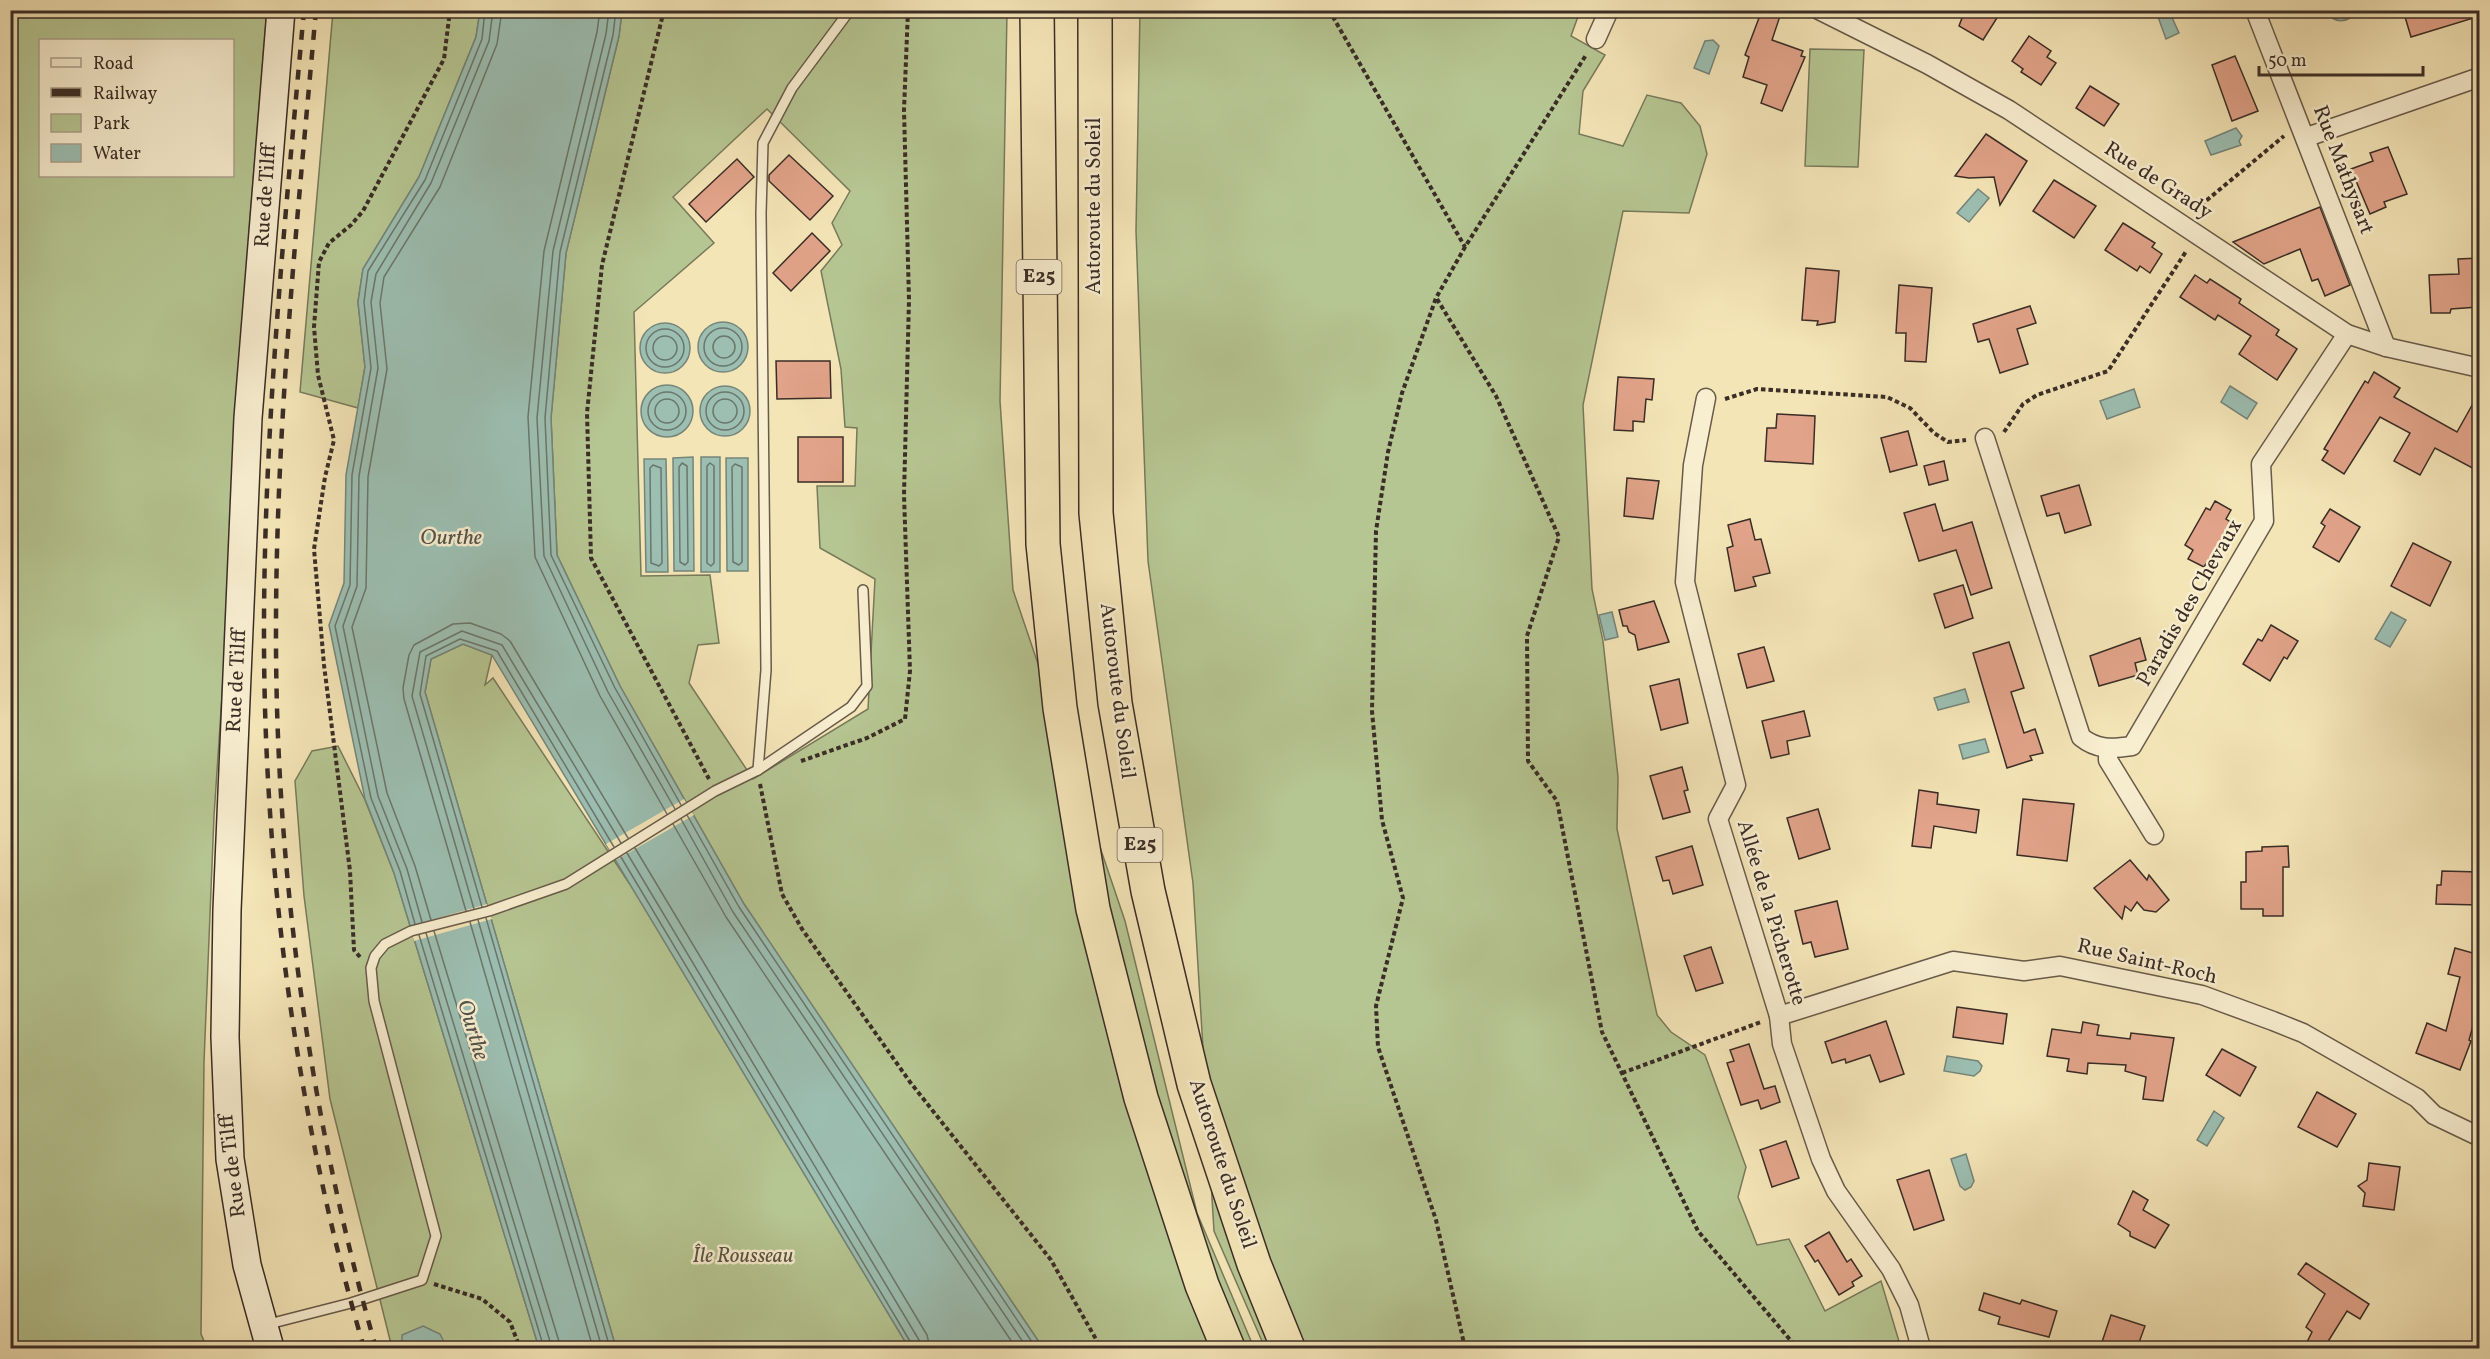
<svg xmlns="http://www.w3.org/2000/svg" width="2490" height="1359" viewBox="0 0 2490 1359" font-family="Vollkorn,serif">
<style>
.green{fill:#b6c692;stroke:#787a5c;stroke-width:1.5;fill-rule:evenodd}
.water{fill:#9cbfb2;stroke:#75857a;stroke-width:1.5}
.pier{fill:#f4e5b7}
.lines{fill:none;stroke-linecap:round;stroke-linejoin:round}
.shore{stroke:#6b766c;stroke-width:1.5}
.building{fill:#e1a389;stroke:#3a2d26;stroke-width:1.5}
.lane-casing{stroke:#685b4a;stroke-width:12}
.street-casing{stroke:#685b4a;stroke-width:21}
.secondary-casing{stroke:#3a2d26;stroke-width:30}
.highway-casing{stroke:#3a2d26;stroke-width:36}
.path{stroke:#3a2d26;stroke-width:4;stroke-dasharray:4.5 3;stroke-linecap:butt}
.lane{stroke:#f8eed0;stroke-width:9}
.street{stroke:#f8eed0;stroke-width:18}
.secondary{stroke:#f8eed0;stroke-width:27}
.highway{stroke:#f4e5b7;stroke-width:33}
.rail{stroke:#3a2d26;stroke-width:4.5;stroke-dasharray:10 10;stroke-linecap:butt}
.labels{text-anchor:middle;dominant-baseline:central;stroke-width:5;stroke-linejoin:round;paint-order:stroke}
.shield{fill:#f8eed0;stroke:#736759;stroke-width:1.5}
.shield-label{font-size:20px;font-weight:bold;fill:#3a2d26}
.street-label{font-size:21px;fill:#3a2d26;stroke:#f8eed0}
.park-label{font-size:21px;font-style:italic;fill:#595341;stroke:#f8eed0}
.water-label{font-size:22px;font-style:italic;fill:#525249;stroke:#f8eed0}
</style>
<rect width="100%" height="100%" fill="#f4e5b7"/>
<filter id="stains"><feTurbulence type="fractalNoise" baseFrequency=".00333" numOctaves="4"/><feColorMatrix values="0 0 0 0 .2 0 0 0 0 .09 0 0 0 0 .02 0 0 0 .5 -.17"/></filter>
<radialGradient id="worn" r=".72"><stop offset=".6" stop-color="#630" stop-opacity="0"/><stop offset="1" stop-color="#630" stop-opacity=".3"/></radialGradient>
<g class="green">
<path d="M10 11H267L249 233 243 380 214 816 204 1062 201 1334 207 1348H11ZM40 40H232V176H40Z"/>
<path d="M333 11H480L476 37 419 177 363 269 358 302 365 367 358 408 300 392Z"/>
<path d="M622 11H1007L1000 401 1013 590 1125 921 1197 1213 1254 1348H1043L744 904 620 686 557 555 551 418 566 253 619 36ZM767 109 850 191 832 223 842 245 821 271 841 369 845 427 857 428 855 486H817L820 548 875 579 868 709 753 779 689 683 698 645 719 643 710 575 641 576 634 312 714 243 673 197Z"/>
<path d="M1140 11H1580L1571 36 1605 55 1583 91 1579 134 1623 146 1647 95 1681 103 1700 126 1707 154 1689 213 1623 211 1583 405 1592 589 1603 641 1618 777 1617 829 1657 1015 1671 1032 1705 1055 1746 1167 1738 1197 1757 1245 1789 1239 1825 1311 1881 1281 1901 1348H1265L1214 1231 1193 883 1148 561 1136 231Z"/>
<path d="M1810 49 1864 50 1858 167 1805 166Z"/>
<path d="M463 644 492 655 485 685 493 678 633 889 909 1348H616L425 692 431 659Z"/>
<path d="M338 746 365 800 394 873 539 1348H392L330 1099 304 896 295 781 312 751Z"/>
</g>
<g class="water">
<path d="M480 11H622L619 36 566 253 551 418 557 555 620 686 744 904 1043 1348H909L492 655 463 644 431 659 425 692 616 1348H539L394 873 365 799 329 625 344 583 346 475 365 367 358 302 363 269 419 177 476 37Z"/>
<path d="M2169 11 2179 33 2166 39 2157 14Z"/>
<path d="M2326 11H2356C2348 24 2334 24 2326 11Z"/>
<path d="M1713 40 1719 46 1709 74 1694 68 1705 41Z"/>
<path d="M2236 128 2242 136 2239 141 2241 145 2211 155 2205 141Z"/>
<path d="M1978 189 1989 198 1969 222 1957 213Z"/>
<circle cx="723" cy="347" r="25"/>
<circle cx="665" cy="348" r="25"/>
<circle cx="667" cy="411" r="26"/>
<circle cx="725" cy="411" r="25"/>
<path d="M2230 386 2257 403 2247 419 2221 402Z"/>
<path d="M2134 389 2140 407 2107 419 2100 401Z"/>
<path d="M693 457 694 571H674L673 458Z"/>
<rect x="701" y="457" width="19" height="115"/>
<path d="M726 458H748V571H727Z"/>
<path d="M644 459H666L668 572H646Z"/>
<path d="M1612 612 1618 637 1605 640 1599 615Z"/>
<path d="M2391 612 2406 620 2390 647 2375 639Z"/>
<path d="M1965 689 1969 702 1938 710 1934 698Z"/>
<path d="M1985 739 1989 752 1963 759 1959 745Z"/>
<path d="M1947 1056 1978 1061 1982 1066 1980 1071 1974 1076 1944 1071Z"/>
<path d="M2214 1111 2224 1118 2207 1146 2197 1140Z"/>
<path d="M1966 1154 1974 1181 1971 1187 1965 1190 1960 1186 1951 1159Z"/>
<path d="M423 1326 440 1334 447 1348H402V1335Z"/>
</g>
<g class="pier">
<path d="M684 799 694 815 616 860 606 844Z"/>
<path d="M487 904 492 919 414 941 410 926Z"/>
</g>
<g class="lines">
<g class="shore">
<path d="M600 10 597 32 544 251 528 417 535 557 600 696 667 814"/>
<path d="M609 10 606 34 553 251 537 418 544 556 608 692 675 809"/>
<path d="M616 10 613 35 560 252 545 418 551 555 615 688 681 805"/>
<circle cx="723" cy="347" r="19"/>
<circle cx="665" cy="348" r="19"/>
<circle cx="724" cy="347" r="11"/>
<circle cx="665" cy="348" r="12"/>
<circle cx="667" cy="411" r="19"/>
<circle cx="725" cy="411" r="19"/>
<circle cx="667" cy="411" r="12"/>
<circle cx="725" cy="411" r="12"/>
<path d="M682 463 687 466 688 562 685 565 680 562 679 467Z"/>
<path d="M710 463 714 466V563L711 566 707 563V466Z"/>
<path d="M735 464 742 467V562L739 565 733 562 732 467Z"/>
<path d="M653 465 661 468 662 563 659 566 651 563 650 468Z"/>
<path d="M687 815 739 907 1036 1348"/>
<path d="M681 819 733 912 1027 1348"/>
<path d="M673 824 726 917 1016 1348"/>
<path d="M635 848 927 1335 930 1348"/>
<path d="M627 853 919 1340 921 1348"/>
<path d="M621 857 914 1348"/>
<path d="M482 907 420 694 426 656 460 639 497 651 614 847"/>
<path d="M474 909 412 696 420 652 462 631 502 645 621 843"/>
<path d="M466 911 404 699 403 688 409 655 414 645 453 624 470 623 501 634 510 641 628 838"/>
<path d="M486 918 610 1348"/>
<path d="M431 920 415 866 387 793 352 627 366 588 368 477 387 369 380 303 384 277 440 187 497 44 502 10"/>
<path d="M478 920 602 1348"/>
<path d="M422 922 407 869 378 796 343 626 357 586 359 476 378 368 371 302 376 274 431 183 489 41 493 10"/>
<path d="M470 922 593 1348"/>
<path d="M415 924 400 871 371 798 335 626 350 585 352 475 371 368 364 302 368 271 425 180 482 39 485 10"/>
<path d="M434 931 561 1348"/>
<path d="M426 933 552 1348"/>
<path d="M419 935 544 1348"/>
</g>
</g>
<g class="building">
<path d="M1762 10H1782L1772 40 1803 51 1801 56 1805 57 1782 111 1761 103 1767 85 1743 77 1749 57 1745 55Z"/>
<path d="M1965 10H2002L1983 40 1959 26Z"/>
<path d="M2403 10H2480V16L2411 37Z"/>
<path d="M2029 36 2051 51 2047 57 2056 63 2041 85 2021 72 2023 69 2012 61Z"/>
<path d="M2235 56 2258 111 2232 121 2212 65Z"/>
<path d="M2090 86 2119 104 2104 126 2076 108Z"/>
<path d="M1986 134 2027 161 2000 205 1994 177 1969 178 1955 176Z"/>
<path d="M2388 147 2407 194 2384 202 2386 207 2370 214 2351 169 2373 161 2370 153Z"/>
<path d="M789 155 833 196 810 220 769 181V175Z"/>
<path d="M737 159 754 177 706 222 689 204Z"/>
<path d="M2054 180 2096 206 2074 238 2033 211Z"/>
<path d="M2320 207 2350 285 2325 296 2318 279 2312 281 2300 249 2264 264 2233 242Z"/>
<path d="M2123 223 2155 243 2152 247 2162 254 2150 273 2140 266 2137 271 2105 250Z"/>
<path d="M812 233 830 251 791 291 773 273Z"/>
<path d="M2480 258 2478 307 2451 309 2450 313H2431L2429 275 2459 274 2458 259Z"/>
<path d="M1806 268 1839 271 1835 322 1817 325 1818 321 1802 320Z"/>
<path d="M2195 275 2207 283 2210 279 2241 299 2239 303 2279 330 2276 335 2297 349 2277 380 2239 354 2251 336 2218 315 2215 320 2180 297Z"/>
<path d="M1899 285 1932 288 1926 362 1905 361 1906 333H1896Z"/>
<path d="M2030 306 2036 323 2017 329 2028 364 2000 373 1989 339 1978 342 1973 324Z"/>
<path d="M776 361H830L831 398 777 399Z"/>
<path d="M2374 372 2400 388 2394 397 2457 432 2480 391V472L2435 448 2420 475 2394 461 2410 433 2380 417 2344 474 2322 460 2328 451 2324 449 2365 381 2368 383Z"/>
<path d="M1618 377 1654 379 1652 400 1646 399 1644 422 1633 421V431L1614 430Z"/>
<path d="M1777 414 1815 416 1813 464 1765 461 1767 428H1776Z"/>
<path d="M1908 431 1917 465 1890 472 1881 438Z"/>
<rect x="798" y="437" width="45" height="45"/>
<path d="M1944 461 1948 480 1929 485 1924 466Z"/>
<path d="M1627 478 1659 481 1653 519 1624 516Z"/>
<path d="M2079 485 2091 525 2065 533 2059 513 2047 516 2041 496Z"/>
<path d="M2215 501 2231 510 2226 519 2232 523 2204 567 2188 559 2193 550 2185 545 2206 508 2210 510Z"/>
<path d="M1935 504 1943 531 1972 522 1992 588 1971 595 1956 550 1919 561 1904 513Z"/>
<path d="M2330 509 2360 527 2339 562 2313 547 2325 526 2321 523Z"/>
<path d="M1750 519 1755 540 1761 539 1770 573 1753 577 1756 586 1735 591 1727 548 1733 546 1728 525Z"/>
<path d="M2413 543 2451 562 2430 606 2391 586Z"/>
<path d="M1963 585 1973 618 1945 628 1934 594Z"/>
<path d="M1654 601 1669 642 1638 650 1635 635 1629 632 1627 626H1623L1619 610Z"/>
<path d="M2271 625 2298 641 2287 659 2284 657 2270 681 2243 664 2258 639 2262 641Z"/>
<path d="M2140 638 2146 660 2135 663 2138 675 2099 686 2090 656Z"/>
<path d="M2009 642 2024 688 2011 692 2024 733 2035 729 2043 753 2030 756 2032 760 2007 768 1973 653Z"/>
<path d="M1764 647 1774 681 1747 688 1738 654Z"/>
<path d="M1679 679 1688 723 1661 730 1650 686Z"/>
<path d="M1804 711 1810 736 1787 741 1789 754 1771 758 1762 721Z"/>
<path d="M1682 767 1688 790 1684 791 1690 812 1663 819 1650 776Z"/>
<path d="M1919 790 1938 793 1937 804 1979 810 1976 833 1934 826 1931 848 1912 846Z"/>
<path d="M2023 799 2074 804 2067 861 2017 855Z"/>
<path d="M1818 809 1830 849 1799 859 1787 818Z"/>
<path d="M1692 846 1703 885 1673 894 1669 880 1663 881 1656 857Z"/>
<path d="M2288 846 2289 867H2283V916H2263V909H2241V882H2246V852L2262 851V847Z"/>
<path d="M2130 860 2147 880 2149 875 2169 900 2156 912 2144 910 2137 902 2131 911 2125 906 2122 919 2094 888Z"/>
<path d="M2442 871 2480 872V905L2436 904 2437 885H2441Z"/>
<path d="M1837 901 1848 949 1815 957 1811 942 1803 944 1795 911Z"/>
<path d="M1711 947 1723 983 1696 991 1684 956Z"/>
<path d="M2455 948 2480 955V1001L2469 1040 2471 1041 2460 1070 2416 1053 2427 1023 2446 1031 2460 977 2448 974Z"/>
<path d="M1957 1007 2007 1014 2003 1044 1953 1037Z"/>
<path d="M1886 1021 1904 1074 1880 1082 1870 1055 1846 1063 1845 1059 1832 1063 1825 1042Z"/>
<path d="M2083 1022 2099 1025 2097 1035 2130 1039 2131 1033 2174 1038 2163 1101 2143 1099 2146 1077 2125 1071 2126 1065 2088 1063 2087 1074 2067 1071 2069 1059 2047 1056 2052 1029 2081 1033Z"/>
<path d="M1749 1044 1764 1089 1775 1086 1780 1102 1761 1109 1758 1100 1741 1105 1727 1063 1734 1061 1730 1050Z"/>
<path d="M2222 1049 2256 1067 2240 1096 2206 1075Z"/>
<path d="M2317 1092 2356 1114 2337 1147 2298 1127Z"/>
<path d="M1786 1141 1799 1178 1772 1187 1760 1150Z"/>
<path d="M2369 1163 2400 1167 2394 1210 2363 1206 2365 1193 2358 1186 2367 1180Z"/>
<path d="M1929 1170 1944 1220 1914 1230 1897 1180Z"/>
<path d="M2133 1191 2148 1200 2143 1210 2169 1225 2155 1248 2130 1236V1232L2118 1224Z"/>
<path d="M1829 1232 1847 1262 1851 1259 1862 1276 1852 1282 1854 1286 1839 1295 1818 1260 1815 1262 1805 1246Z"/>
<path d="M2306 1263 2369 1304 2360 1319 2347 1311 2324 1348H2318L2307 1342 2312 1332 2306 1327 2325 1294 2298 1274Z"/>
<path d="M1984 1293 2020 1304 2022 1300 2057 1311 2049 1337 1998 1324 2000 1317 1979 1310Z"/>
<path d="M2111 1315 2145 1326 2137 1348H2100Z"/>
</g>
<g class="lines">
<defs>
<g id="lane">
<path d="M758 770 766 670 761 213 763 143 792 88 850 10"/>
<path d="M265 1325 351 1303 422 1280 436 1236 374 1001 371 968 375 956 385 944 411 931 489 911 566 884 715 791 758 770 851 707 867 686 863 590"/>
</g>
<g id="street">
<path d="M1819 10 1927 64 2009 110 2347 334 2386 347 2480 368"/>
<path d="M2255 10 2386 347"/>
<path d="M1596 39 1609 10"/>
<path d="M2307 137 2480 77"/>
<path d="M1706 398 1693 465 1685 582 1736 785 1718 819 1779 1016 1782 1044 1821 1159 1836 1191 1891 1269 1909 1305 1921 1348"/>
<path d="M1985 438 2081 737C2097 750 2112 749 2132 746L2264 521 2261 464 2347 334"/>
<path d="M2108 749V760L2154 835"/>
<path d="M1779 1016 1953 961 2024 971 2060 966 2202 995 2273 1021 2303 1033 2417 1098 2434 1115 2480 1137"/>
</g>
<path id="secondary" d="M270 1348 247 1265 230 1159 225 1037 227 910 248 418 281 10"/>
<g id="highway">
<path d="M1037 10 1043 544 1060 708 1093 909 1141 1098 1202 1285 1228 1348"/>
<path d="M1095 10 1096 513 1115 703 1148 891 1194 1084 1254 1264 1288 1348"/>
</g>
</defs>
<use href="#lane" class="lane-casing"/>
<use href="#street" class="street-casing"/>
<use href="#secondary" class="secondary-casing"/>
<use href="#highway" class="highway-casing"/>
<g class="path">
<path d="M664 10 602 265 587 413 591 558 709 779"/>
<path d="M1329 10 1465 247"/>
<path d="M2195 210 2284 136"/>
<path d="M1437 299 1496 396 1559 537 1527 636 1528 761 1557 801 1602 1032 1698 1231 1797 1348"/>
<path d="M1725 399 1757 389 1887 397 1910 408 1934 433 1948 442 1966 440"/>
<path d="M2004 432 2023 404 2037 395 2108 371 2187 250"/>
<path d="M801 761 867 738 905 719 910 671 904 495 909 300 904 110 908 10"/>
<path d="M760 784 782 894 802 929 910 1082 1051 1260 1101 1348"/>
<path d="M360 957 354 950 350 871 324 665 314 549 325 477 334 440 318 375 314 327 319 262 329 243 351 225 363 211 444 59 450 10"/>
<path d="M1622 1073 1761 1022"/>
<path d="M434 1284 482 1299 510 1322 520 1348"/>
<path d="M1465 1348 1436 1220 1378 1047 1376 1006 1403 898 1382 820 1372 711 1376 531 1388 452 1402 393 1436 298 1465 247 1586 55"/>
</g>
<use href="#lane" class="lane"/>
<use href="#street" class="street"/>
<use href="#secondary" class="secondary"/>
<use href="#highway" class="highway"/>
<g class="rail">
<path d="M304 10C285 221 263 434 264 646 265 881 298 1123 364 1348"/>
<path d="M316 10C297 222 275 434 276 646 277 882 311 1122 376 1348"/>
</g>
</g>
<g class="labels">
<g class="shield">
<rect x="1016.5" y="260" width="45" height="34" rx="4.5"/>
<rect x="1117.5" y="828" width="45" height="34" rx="4.5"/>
</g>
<g class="shield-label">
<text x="1039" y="277">E25</text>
<text x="1140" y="845">E25</text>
</g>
<g class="street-label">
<text transform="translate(2343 170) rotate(69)">Rue Mathysart</text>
<text transform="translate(2158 181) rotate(33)">Rue de Grady</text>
<text transform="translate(266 196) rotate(-86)">Rue de Tilff</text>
<text transform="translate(1094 206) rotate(-90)">Autoroute du Soleil</text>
<text transform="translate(2190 603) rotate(-60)">Paradis des Chevaux</text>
<text transform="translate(237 681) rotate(-87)">Rue de Tilff</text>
<text transform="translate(1117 691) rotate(83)">Autoroute du Soleil</text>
<text transform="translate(1771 913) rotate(73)">Allée de la Picherotte</text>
<text transform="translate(2147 962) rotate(13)">Rue Saint-Roch</text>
<text transform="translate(1222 1164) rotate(72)">Autoroute du Soleil</text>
<text transform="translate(233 1166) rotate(-97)">Rue de Tilff</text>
</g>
<g class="park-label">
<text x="743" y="1256">Île Rousseau</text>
</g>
<g class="water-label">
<text x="451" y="538">Ourthe</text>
<text transform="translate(472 1030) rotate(73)">Ourthe</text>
</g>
</g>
<rect width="2490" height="1359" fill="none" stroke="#f4e5b7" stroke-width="36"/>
<rect x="12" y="12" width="2466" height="1335" fill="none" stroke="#3a2d26" stroke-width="3"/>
<rect x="18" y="18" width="2454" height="1323" fill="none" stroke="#3a2d26" stroke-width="1.5"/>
<rect x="39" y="39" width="195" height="138" fill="#f8eed0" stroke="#aca18c" stroke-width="1.5"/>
<rect x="51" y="58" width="30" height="9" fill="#f8eed0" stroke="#aca18c" stroke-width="1.5"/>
<text x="93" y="69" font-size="18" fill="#3a2d26">Road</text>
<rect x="51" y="88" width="30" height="9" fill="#3a2d26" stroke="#aca18c" stroke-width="1.5"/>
<text x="93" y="99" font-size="18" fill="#3a2d26">Railway</text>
<rect x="51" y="114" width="30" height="18" fill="#b6c692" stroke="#aca18c" stroke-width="1.5"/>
<text x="93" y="129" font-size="18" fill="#3a2d26">Park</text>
<rect x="51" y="144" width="30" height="18" fill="#9cbfb2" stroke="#aca18c" stroke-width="1.5"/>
<text x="93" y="159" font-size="18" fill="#3a2d26">Water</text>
<path d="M2259 66v9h164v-9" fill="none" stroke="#3a2d26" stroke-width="3"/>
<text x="2268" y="66" font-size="18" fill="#3a2d26" stroke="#f8eed0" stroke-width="4.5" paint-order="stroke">50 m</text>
<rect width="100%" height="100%" filter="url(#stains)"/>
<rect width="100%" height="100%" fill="url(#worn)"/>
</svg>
